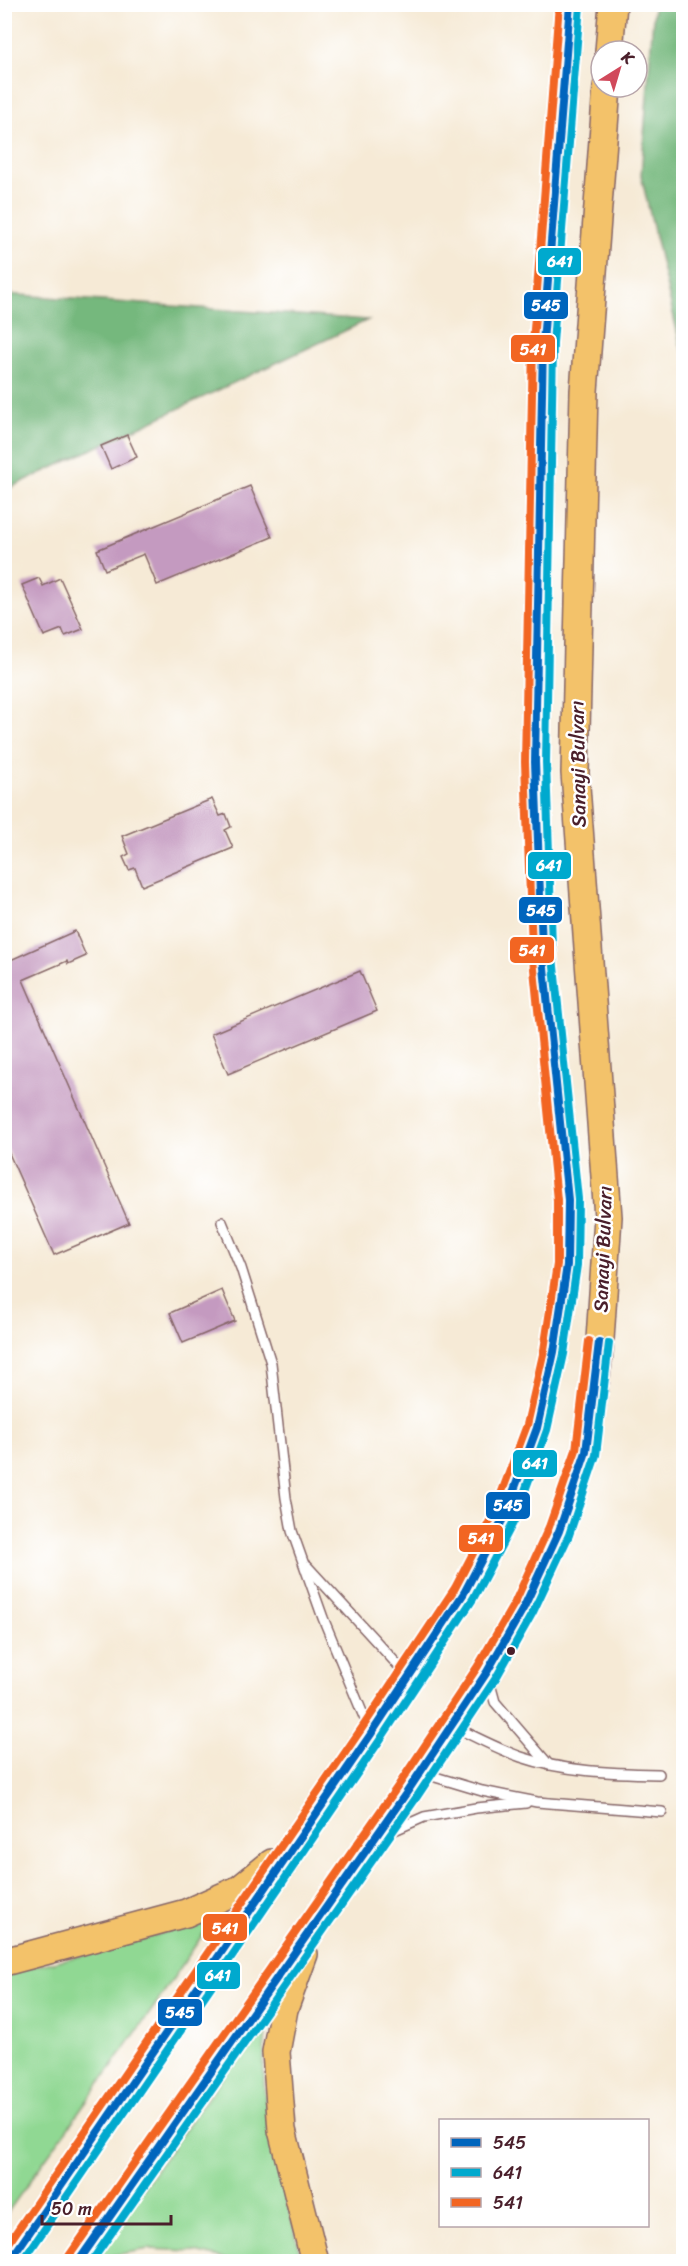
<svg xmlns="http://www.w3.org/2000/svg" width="688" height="2266" viewBox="0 0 688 2266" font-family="Sriracha,sans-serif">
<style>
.green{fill:#90d893;stroke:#6d7c5f;stroke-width:1.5}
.forest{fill:#74b87d;stroke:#5f6c54;stroke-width:1.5}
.building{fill:#c49ac0}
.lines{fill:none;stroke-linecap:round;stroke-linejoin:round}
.service-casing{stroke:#866667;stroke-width:12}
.primary-casing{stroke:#866667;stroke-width:30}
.service{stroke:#fff;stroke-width:9}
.primary{stroke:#f3c26a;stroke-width:27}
.bus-1-casing{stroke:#fff;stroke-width:12}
.bus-2-casing{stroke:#fff;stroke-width:12}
.bus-3-casing{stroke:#fff;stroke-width:12}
.bus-1{stroke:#0065bd;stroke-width:8}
.bus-2{stroke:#00a9ce;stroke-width:8}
.bus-3{stroke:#f26522;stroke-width:8}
.bus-dot{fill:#4a1f2b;stroke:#fff;stroke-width:2}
.labels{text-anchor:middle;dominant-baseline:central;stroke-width:5;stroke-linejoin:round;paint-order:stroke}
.street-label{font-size:20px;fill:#4a1f2b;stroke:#fff}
.line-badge{stroke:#fff;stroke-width:2}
.badge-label{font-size:16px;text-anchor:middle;font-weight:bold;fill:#fff}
</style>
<rect width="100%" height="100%" fill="#fff"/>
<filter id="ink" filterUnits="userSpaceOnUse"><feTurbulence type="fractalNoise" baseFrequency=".0167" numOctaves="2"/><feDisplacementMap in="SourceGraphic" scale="12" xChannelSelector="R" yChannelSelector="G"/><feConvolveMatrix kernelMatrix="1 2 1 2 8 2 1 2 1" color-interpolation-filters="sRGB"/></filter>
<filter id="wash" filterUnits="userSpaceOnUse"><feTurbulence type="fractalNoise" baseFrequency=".008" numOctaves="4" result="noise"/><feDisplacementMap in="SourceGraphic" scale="24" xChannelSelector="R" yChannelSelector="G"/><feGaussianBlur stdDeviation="1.35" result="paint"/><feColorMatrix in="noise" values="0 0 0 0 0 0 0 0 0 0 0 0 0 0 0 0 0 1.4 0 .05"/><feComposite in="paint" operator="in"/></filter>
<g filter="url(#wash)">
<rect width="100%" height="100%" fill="#f6ead6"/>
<g class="green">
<path d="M204 1920 205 1931 154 2007 5 2216V1973L114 1948Z"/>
<path d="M276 2002C273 2012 268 2022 266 2033 255 2110 284 2188 303 2261H233L191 2251 149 2249 92 2259Z"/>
</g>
<g class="forest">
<path d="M654 5H683V351L680 344 641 175Z"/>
<path d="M5 294 368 320 5 490Z"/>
</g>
<g id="blocks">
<g class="building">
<path d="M127 435 137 457 111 469 101 446Z"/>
<path d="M250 486 272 537 157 585 144 554 105 570 97 550Z"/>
<path d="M39 578 43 586 60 578 83 629 65 636 62 629 44 636 22 585Z"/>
<path d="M212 799 220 816 226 814 231 827 225 830 233 848 142 886 135 868 129 870 123 857 129 854 122 836Z"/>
<path d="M75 931 86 956 68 964 67 961 23 980 129 1223 54 1255 4 1142V963Z"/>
<path d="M360 971 377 1011 228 1074 211 1034Z"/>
<path d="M222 1290 235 1321 183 1343 170 1313Z"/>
</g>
</g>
</g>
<g filter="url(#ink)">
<use href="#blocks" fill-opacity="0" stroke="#866667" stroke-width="1.5"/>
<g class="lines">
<defs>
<g id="service">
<path d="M222 1222 241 1268 271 1363 286 1498 292 1531 323 1618 369 1729"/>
<path d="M307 1566 407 1675"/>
<path d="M489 1680 495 1702 549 1765"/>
<path d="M453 1726C475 1737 498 1749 521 1757 565 1772 612 1773 659 1774"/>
<path d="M422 1773 482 1791 537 1802 662 1812"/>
<path d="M388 1833 424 1817 476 1808 526 1803"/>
</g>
<g id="primary">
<path d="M609 51 613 4"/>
<path d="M304 1954 284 2009 276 2052 282 2130 315 2262"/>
<path d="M4 1962 186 1913 240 1889 272 1863"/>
<path d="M9 2262 371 1734 464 1593 504 1517 537 1428 554 1352 567 1265 568 1200 542 948 535 762 543 342 570 4"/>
<path d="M78 2262 407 1792 487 1672 524 1607 559 1531 586 1452 599 1355 608 1217 575 773 584 391 607 87"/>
</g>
</defs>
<use href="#service" class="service-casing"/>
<use href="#primary" class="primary-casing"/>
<use href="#service" class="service"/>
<use href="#primary" class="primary"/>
<defs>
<g id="bus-1">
<path d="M9 2262 371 1734 464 1593 504 1517 537 1428 554 1352 567 1265 568 1200 542 948 535 762 543 342 570 4"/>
<path d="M78 2262 407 1792 487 1672 524 1607 559 1531 586 1452 599 1342"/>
</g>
<g id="bus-2">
<path d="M22 2262 380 1740 473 1599 514 1521 547 1430 564 1354 577 1265 578 1199 552 947 546 762 553 343 580 5"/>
<path d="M91 2262 416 1798 496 1678 533 1612 569 1535 596 1455 609 1343"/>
</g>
<g id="bus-3">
<path d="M4 2250 362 1728 455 1588 494 1513 527 1425 544 1350 557 1264V1200L532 949 525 762 533 342 559 4"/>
<path d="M69 2256 398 1786 478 1666 515 1602 549 1527 576 1450 589 1341"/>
</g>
</defs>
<use href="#bus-1" class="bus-1-casing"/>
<use href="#bus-2" class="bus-2-casing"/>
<use href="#bus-3" class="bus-3-casing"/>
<use href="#bus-1" class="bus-1"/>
<use href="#bus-2" class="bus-2"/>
<use href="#bus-3" class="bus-3"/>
</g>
</g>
<circle class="bus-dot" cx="511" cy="1651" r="5"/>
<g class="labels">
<g class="street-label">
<text transform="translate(578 764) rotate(-91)">Sanayi Bulvarı</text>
<text transform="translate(603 1249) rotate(-88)">Sanayi Bulvarı</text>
</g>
</g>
<g class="line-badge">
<rect x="537" y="247" width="45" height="29" rx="6" fill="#00a9ce"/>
<rect x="523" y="291" width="46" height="29" rx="6" fill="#0065bd"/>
<rect x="510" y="334" width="46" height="29" rx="6" fill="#f26522"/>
<rect x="527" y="851" width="45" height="29" rx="6" fill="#00a9ce"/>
<rect x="518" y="896" width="45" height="28" rx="6" fill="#0065bd"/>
<rect x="509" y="936" width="46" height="28" rx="6" fill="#f26522"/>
<rect x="512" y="1449" width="46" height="29" rx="6" fill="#00a9ce"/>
<rect x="485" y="1491" width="46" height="29" rx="6" fill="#0065bd"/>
<rect x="458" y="1524" width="46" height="29" rx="6" fill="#f26522"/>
<rect x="202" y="1913" width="46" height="29" rx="6" fill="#f26522"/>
<rect x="196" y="1961" width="45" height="29" rx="6" fill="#00a9ce"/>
<rect x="157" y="1998" width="46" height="29" rx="6" fill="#0065bd"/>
</g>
<g class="badge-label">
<text x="560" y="267">641</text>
<text x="546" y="311">545</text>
<text x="533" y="355">541</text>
<text x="549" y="871">641</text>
<text x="541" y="916">545</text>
<text x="532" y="956">541</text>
<text x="535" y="1469">641</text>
<text x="508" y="1511">545</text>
<text x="481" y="1544">541</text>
<text x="225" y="1934">541</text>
<text x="218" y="1981">641</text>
<text x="180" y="2018">545</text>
</g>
<rect width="688" height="2266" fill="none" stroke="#fff" stroke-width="24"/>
<rect x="439" y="2119" width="210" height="108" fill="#ffffff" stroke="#b7a5aa" stroke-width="1.5"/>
<rect x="451" y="2138" width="30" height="9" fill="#0065bd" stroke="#b7a5aa" stroke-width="1.5"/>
<text x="493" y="2149" font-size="18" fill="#4a1f2b">545</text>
<rect x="451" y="2168" width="30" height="9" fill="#00a9ce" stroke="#b7a5aa" stroke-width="1.5"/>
<text x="493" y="2179" font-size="18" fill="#4a1f2b">641</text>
<rect x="451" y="2198" width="30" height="9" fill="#f26522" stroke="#b7a5aa" stroke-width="1.5"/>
<text x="493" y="2209" font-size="18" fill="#4a1f2b">541</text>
<g transform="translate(619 69) rotate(37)"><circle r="28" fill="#ffffff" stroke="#b7a5aa" stroke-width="1.5"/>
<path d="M0-4.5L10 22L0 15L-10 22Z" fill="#d1495b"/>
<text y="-9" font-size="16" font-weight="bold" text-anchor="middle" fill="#4a1f2b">K</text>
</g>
<path d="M42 2215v9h129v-9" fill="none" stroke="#4a1f2b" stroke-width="3"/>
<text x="51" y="2215" font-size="18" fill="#4a1f2b" stroke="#ffffff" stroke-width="4.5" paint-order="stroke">50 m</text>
</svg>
